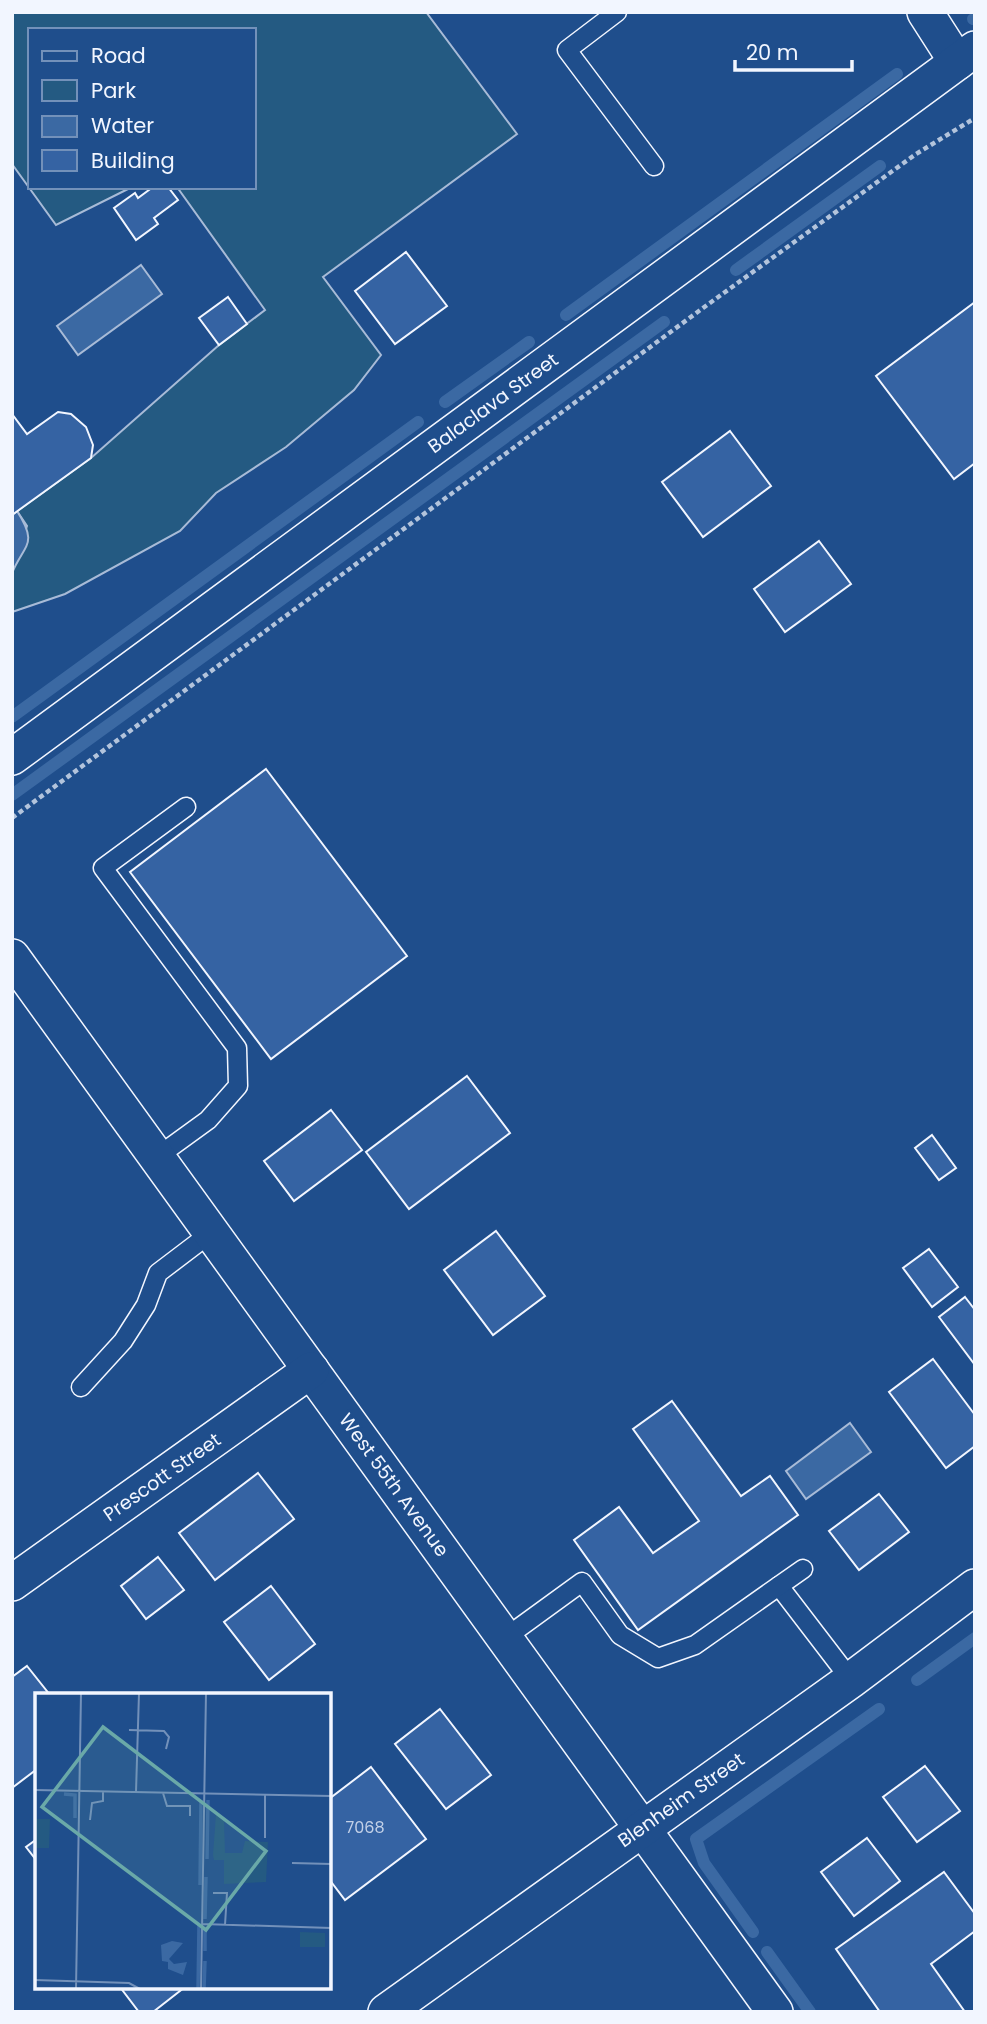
<svg xmlns="http://www.w3.org/2000/svg" width="987" height="2024" viewBox="0 0 987 2024" font-family="Poppins,sans-serif">
<style>
.green{fill:#245a82;stroke:#a8bbd7;stroke-width:2}
.water{fill:#3b69a3;stroke:#a8bbd7;stroke-width:2}
.lines{fill:none;stroke-linecap:round;stroke-linejoin:round}
.stream{stroke:#3b69a3;stroke-width:12}
.building{fill:#3563a3;stroke:#f2f6ff;stroke-width:2}
.service-casing{stroke:#f2f6ff;stroke-width:21}
.minor-casing{stroke:#f2f6ff;stroke-width:38}
.path{stroke:#b3c4dc;stroke-width:4.5;stroke-dasharray:5 3.5;stroke-linecap:butt}
.service{stroke:#1f4e8c;stroke-width:18}
.minor{stroke:#1f4e8c;stroke-width:35}
.labels{text-anchor:middle;dominant-baseline:central;stroke-width:5;stroke-linejoin:round;paint-order:stroke}
.number-label{font-size:16px;fill:#c3d1e8}
.street-label{font-size:19px;fill:#f2f6ff;stroke:#1f4e8c}
.inset-river{fill:none;stroke:#3b69a3;stroke-width:3.5}
.inset-road{fill:none;stroke:#7391ba;stroke-width:2}
.view{fill:#6aa9a8;fill-opacity:0.15;stroke:#6aa9a8;stroke-width:3.5}
.inset-edge{fill:none;stroke:#f2f6ff;stroke-width:3.5}
</style>
<rect width="100%" height="100%" fill="#1f4e8c"/>
<path class="green" d="M12 12H426L517 134 323 277 381 355 354 390 286 447 216 493 180 531 65 594 12 612V573L27 526 17 511 91 458 219 345 265 310 177 187H254V30H30V187H132L56 225 12 164Z"/>
<g class="water">
<path d="M141 265 162 294 78 355 57 326Z"/>
<path d="M17 511C39 545 24 544 12 573V515Z"/>
<path d="M850 1423 871 1452 806 1499 786 1471Z"/>
</g>
<g class="lines">
<g class="stream">
<path d="M973 19 975 18"/>
<path d="M736 270 880 166"/>
<path d="M566 315 897 74"/>
<path d="M445 402 529 342"/>
<path d="M12 717 418 422"/>
<path d="M12 795 664 322"/>
<path d="M917 1680 975 1638"/>
<path d="M753 1932 704 1863 696 1839 879 1709"/>
<path d="M767 1952 810 2012"/>
</g>
</g>
<g class="building">
<path d="M153 187H168L178 200 154 218 158 224 136 240 114 208 135 193 138 198Z"/>
<path d="M406 252 447 306 395 344 355 291Z"/>
<path d="M228 297 247 324 219 345 199 318Z"/>
<path d="M975 302V463L954 479 876 376Z"/>
<path d="M58 412 71 414 86 427 93 445 91 458 12 515V414L27 434Z"/>
<path d="M730 431 771 486 703 537 662 482Z"/>
<path d="M819 541 851 584 785 632 754 589Z"/>
<path d="M266 769 407 956 271 1059 130 872Z"/>
<path d="M467 1076 510 1133 409 1209 366 1152Z"/>
<path d="M331 1110 362 1150 294 1201 264 1161Z"/>
<path d="M932 1135 956 1168 939 1180 915 1148Z"/>
<path d="M496 1231 545 1296 493 1335 444 1270Z"/>
<path d="M929 1249 958 1287 932 1307 903 1268Z"/>
<path d="M965 1297 975 1310V1365L939 1317Z"/>
<path d="M933 1359 975 1415V1446L946 1468 889 1392Z"/>
<path d="M672 1401 741 1496 770 1476 798 1515 638 1630 574 1540 619 1507 653 1553 699 1521 633 1429Z"/>
<path d="M258 1473 294 1519 215 1580 179 1533Z"/>
<path d="M879 1494 909 1532 859 1570 829 1531Z"/>
<path d="M158 1557 184 1590 146 1619 121 1586Z"/>
<path d="M271 1586 315 1644 269 1680 224 1622Z"/>
<path d="M27 1666 50 1695H37V1769L12 1788V1677Z"/>
<path d="M440 1709 491 1775 446 1809 395 1744Z"/>
<path d="M925 1766 960 1811 917 1842 883 1797Z"/>
<path d="M371 1767 426 1839 345 1900 329 1879V1799Z"/>
<path d="M867 1838 900 1881 854 1916 821 1872Z"/>
<path d="M37 1839V1861L26 1847Z"/>
<path d="M944 1872 975 1914V1931L931 1964 965 2012H880L836 1949Z"/>
<path d="M120 1987H185L153 2012H139Z"/>
</g>
<g class="lines">
<defs>
<g id="service">
<path d="M617 12 567 50 654 166"/>
<path d="M157 1157 208 1120 238 1086 237 1048 103 868 186 807"/>
<path d="M81 1387 123 1341 146 1305 158 1273 212 1232"/>
<path d="M779 1586 851 1680"/>
<path d="M505 1638 582 1582 620 1635 658 1658 695 1645 803 1569"/>
</g>
<g id="minor">
<path d="M925 12 957 62"/>
<path d="M12 757 975 49"/>
<path d="M12 957 775 2012"/>
<path d="M12 1583 311 1370"/>
<path d="M386 2012 851 1680 975 1587"/>
</g>
</defs>
<use href="#service" class="service-casing"/>
<use href="#minor" class="minor-casing"/>
<path class="path" d="M12 818 703 308 916 154 975 118"/>
<use href="#service" class="service"/>
<use href="#minor" class="minor"/>
</g>
<g class="labels">
<g class="number-label">
<text x="365" y="1827">7068</text>
</g>
<g class="street-label">
<text transform="translate(493 403) rotate(-36)">Balaclava Street</text>
<text transform="translate(162 1477) rotate(-35)">Prescott Street</text>
<text transform="translate(394 1485) rotate(54)">West 55th Avenue</text>
<text transform="translate(681 1800) rotate(-35)">Blenheim Street</text>
</g>
</g>
<g transform="translate(35 1693)">
<rect width="296" height="296" fill="#1f4e8c"/>
<path d="M181 121 189 128 190 160H207L210 148 233 149 231 189 189 191V167H179L178 162ZM1 126H15L14 155H0ZM265 239 290 240V254H265Z" fill="#245a82"/>
<path d="M137 248 148 250 134 266 139 271 152 269 148 282 133 276V269L127 268 126 252Z" fill="#3b69a3"/>
<path class="inset-river" d="M29 101 40 102V125M172 166 173 107M165 192 166 107M170 226 171 184M170 258V235M163 296 164 231M169 296 170 268"/>
<path class="inset-road" d="M94 37 129 38 134 44 131 56M0 97 296 103M101 99 104 0M128 100 132 113H155V123M230 102V145M55 127 57 110 68 108V99M257 170 296 171M178 200H192L190 232M168 231 296 235M0 287 94 290 105 296M41 296 46 0M166 296 171 0M295 296 296 267"/>
<path class="view" d="M68 34 231 158 171 237 7 114Z"/>
<rect width="296" height="296" class="inset-edge"/>
</g>
<rect width="987" height="2024" fill="none" stroke="#f2f6ff" stroke-width="28"/>
<rect x="28" y="28" width="228" height="161" fill="#1f4e8c" stroke="#7391ba" stroke-width="2"/>
<rect x="42" y="51" width="35" height="10" fill="#1f4e8c" stroke="#7391ba" stroke-width="2"/>
<text x="91" y="63" font-size="21" fill="#f2f6ff">Road</text>
<rect x="42" y="80" width="35" height="21" fill="#245a82" stroke="#7391ba" stroke-width="2"/>
<text x="91" y="98" font-size="21" fill="#f2f6ff">Park</text>
<rect x="42" y="116" width="35" height="21" fill="#3b69a3" stroke="#7391ba" stroke-width="2"/>
<text x="91" y="133" font-size="21" fill="#f2f6ff">Water</text>
<rect x="42" y="150" width="35" height="21" fill="#3563a3" stroke="#7391ba" stroke-width="2"/>
<text x="91" y="168" font-size="21" fill="#f2f6ff">Building</text>
<path d="M735 60v10h117v-10" fill="none" stroke="#f2f6ff" stroke-width="3.5"/>
<text x="746" y="60" font-size="21" fill="#f2f6ff" stroke="#1f4e8c" stroke-width="5" paint-order="stroke">20 m</text>
</svg>
